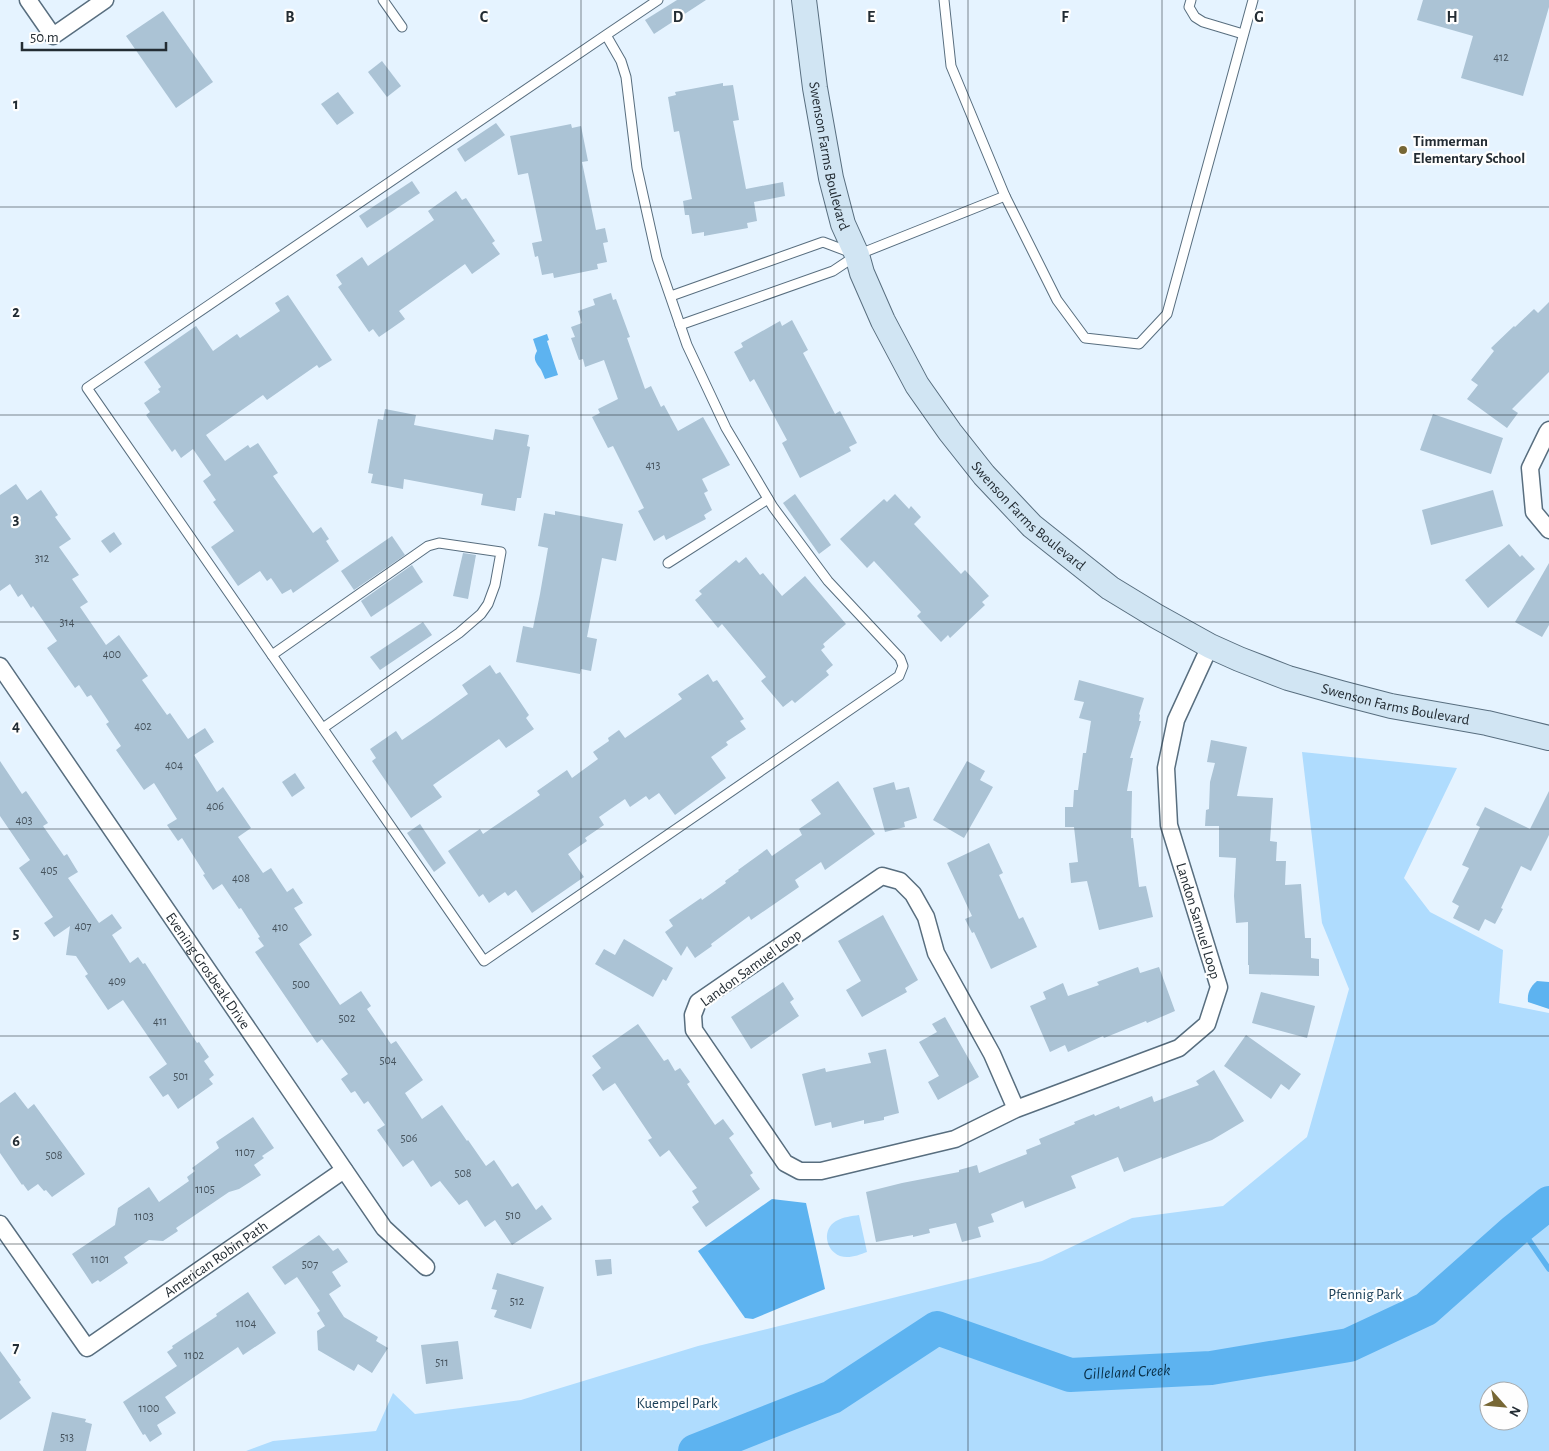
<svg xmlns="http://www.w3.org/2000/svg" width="1549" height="1451" viewBox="0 0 1549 1451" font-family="'Alegreya Sans',sans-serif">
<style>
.green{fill:#afdcfe;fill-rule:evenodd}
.water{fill:#5db3f0}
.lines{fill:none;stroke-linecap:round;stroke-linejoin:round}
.stream{stroke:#5db3f0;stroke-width:5.5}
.river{stroke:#5db3f0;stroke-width:34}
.building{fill:#abc3d5}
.lane-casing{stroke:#586e7f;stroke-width:11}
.street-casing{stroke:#586e7f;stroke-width:19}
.secondary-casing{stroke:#586e7f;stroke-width:26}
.lane{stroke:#fff;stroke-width:9}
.street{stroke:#fff;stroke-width:16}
.secondary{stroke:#d1e5f3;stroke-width:24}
.grid{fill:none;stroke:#232c33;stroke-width:1;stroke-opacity:0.55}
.poi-dot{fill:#776735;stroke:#fefefe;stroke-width:2}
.labels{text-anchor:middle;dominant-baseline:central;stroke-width:4.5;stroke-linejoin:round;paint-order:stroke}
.number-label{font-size:12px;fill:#45525c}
.poi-label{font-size:15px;font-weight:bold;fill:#232c33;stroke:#fefefe;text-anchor:start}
.street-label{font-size:15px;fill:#232c33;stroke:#fefefe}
.park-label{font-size:15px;fill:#173c55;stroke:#fefefe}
.water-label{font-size:16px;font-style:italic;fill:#092f47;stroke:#fefefe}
.grid-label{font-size:16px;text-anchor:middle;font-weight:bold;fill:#232c33;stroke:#fefefe;stroke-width:4.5;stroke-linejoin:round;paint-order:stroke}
</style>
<rect width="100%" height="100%" fill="#e5f3ff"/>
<g class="green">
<path d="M1302 752 1457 768 1404 878 1430 912 1503 950 1499 1003 1549 1013V1451H246L273 1441 376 1431 393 1393 415 1414 521 1400 698 1346 1042 1261 1132 1218 1223 1206 1307 1137 1349 989 1322 923ZM1489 1391H1519V1421H1489Z"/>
<path d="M859 1215 867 1252C859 1255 849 1259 840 1256 825 1250 822 1229 836 1221 843 1217 852 1216 859 1215Z"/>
</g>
<g class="water">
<path d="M547 334 549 340 547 341 558 375 545 379C543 375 542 370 539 367 535 361 533 358 537 351L533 339Z"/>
<path d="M1537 981 1549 982V1009L1528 1002C1527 993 1530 987 1537 981Z"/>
<path d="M772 1199 806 1203 825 1289 753 1319 745 1318 698 1251Z"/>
</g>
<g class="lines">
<path class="stream" d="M1520 1227 1549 1269"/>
<path class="river" id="s1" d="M695 1451 832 1397 937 1328 1070 1375 1211 1368 1349 1345 1426 1309 1514 1231 1549 1203"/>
</g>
<g class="building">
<path d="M677 0H706L654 34 645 20Z"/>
<path d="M1423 0H1549V7L1523 96 1461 78 1473 36 1417 20Z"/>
<path d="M163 11 213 82 176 108 126 36Z"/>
<path d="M382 61 401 86 387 97 368 72Z"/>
<path d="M723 83V86L733 85 739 120 733 121 746 189 783 182 785 196 754 202 757 221 747 223 748 228 704 236V232L692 234 689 215H685L683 201 692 199 679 131 674 132 668 97 676 95 675 92Z"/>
<path d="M338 92 354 113 337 125 321 104Z"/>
<path d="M496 123 505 135 465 162 457 149Z"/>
<path d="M571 124 572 128 581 126 588 161 582 162 596 230 605 228 608 242 603 243 607 262 597 264 598 269 554 278 553 273 542 275 538 256 535 257 532 243 542 241 533 197 528 173 518 175 510 136Z"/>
<path d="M412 181 420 193 367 228 359 216Z"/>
<path d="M456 191 462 200 466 198 495 241 492 243 500 254 472 274 465 264 399 311 405 319 379 337 373 329 369 332 338 287 342 284 336 275 362 257 368 266 434 220 428 211Z"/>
<path d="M611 293 613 300 616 299 630 337 627 338 645 389 651 386 661 407 664 405 678 431 703 417 730 465 702 479 708 491 704 493 712 510 704 515 706 519 666 540 664 535 654 541 638 511 644 508 613 446 608 448 592 417 600 413 598 409 618 399 604 360 585 367 583 359 579 360 571 338 575 337 571 327 582 323 578 311 595 305 593 299Z"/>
<path d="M288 295 332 360 319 368 317 365 267 400 263 395 206 435 225 461 248 445 250 448 258 443 278 473 273 476 313 533 321 527 329 539 326 541 339 561 293 593 291 589 282 594 271 578 267 581 260 571 238 586 211 547 234 531 213 502 216 500 203 481 211 475 193 449 181 458 175 449 172 452 146 415 150 412 144 403 160 392 158 389 161 387 144 362 196 326 213 351 237 334 240 338 280 311 275 303Z"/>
<path d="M1549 302V372L1512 409 1518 413 1507 428 1467 399 1478 385 1471 380 1494 351 1491 348 1514 326 1515 327 1534 309 1538 313Z"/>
<path d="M792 320 808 350 803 353 835 414 840 411 857 443 849 447 851 451 800 478 782 443 787 440 754 379 750 382 734 352 743 347 741 343 780 321 782 326Z"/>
<path d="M385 409 416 415 414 425 493 440 495 429 529 435 527 446 530 447 521 498H517L515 511 481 505 483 494 404 479 403 489 371 483 373 474 368 473 378 419 383 420Z"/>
<path d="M1433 414 1503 438 1491 474 1420 450Z"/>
<path d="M16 484 27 500 41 490 58 515 55 517 71 539 59 547 79 575 72 579 88 602 80 607 106 645 119 635 148 676 142 680 167 715 170 713 188 739 205 728 214 742 194 755 217 792 223 787 251 828 238 837 263 873 271 868 287 892 293 888 303 903 294 908 312 935 299 944 340 1005 361 991 371 1006 367 1009 391 1044 396 1041 423 1080 405 1093 422 1119 442 1105 467 1141 468 1140 486 1166 494 1160 512 1187 518 1183 536 1210 542 1205 552 1219 512 1245 495 1220 485 1227 467 1200 459 1205 440 1181 431 1187 413 1160 403 1167 377 1130 385 1125 368 1101 364 1104 355 1091 351 1093 341 1079 348 1074 322 1039 317 1043 255 952 264 946 258 938 260 937 241 908 239 909 222 884 213 890 203 875 205 874 182 838 178 841 167 825 177 819 154 783 144 790 116 750 121 746 106 724 109 722 91 695 87 697 79 685 75 688 47 648 57 641 33 606 31 608 22 594 18 597 10 584 0 591V495Z"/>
<path d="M1493 490 1503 526 1431 545 1422 510Z"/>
<path d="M795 494 831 545 819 554 783 503Z"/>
<path d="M895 494 909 509 911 506 921 517 914 524 961 574 965 570 989 596 982 602 985 605 950 638 948 635 941 642 917 616 921 612 874 561 867 568 840 539 884 499 887 502Z"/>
<path d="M555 511 623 524 616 561 602 558 587 637 597 639 591 671 581 669 580 674 516 662 523 626 533 628 540 594 548 548 538 546 544 513 555 515Z"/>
<path d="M114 532 122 544 110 553 101 541Z"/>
<path d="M392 536 405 555 354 590 341 571Z"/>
<path d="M1509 544 1520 557 1522 555 1535 569 1488 608 1465 580Z"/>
<path d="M463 553 476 555 468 599 453 596Z"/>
<path d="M746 557 760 575 763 573 782 596 805 576 846 624 823 644 825 647 821 650 833 665 826 671 829 675 795 703 792 700 783 707 761 681 766 677 722 624 718 628 695 600 702 594 699 591 736 560 739 563Z"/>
<path d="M1549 563V625L1542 637 1515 622Z"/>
<path d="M412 565 423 582 371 617 361 601Z"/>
<path d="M423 622 432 635 380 670 370 657Z"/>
<path d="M490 665 496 674 500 672 529 715 526 718 534 729 506 748 499 739 433 785 442 797 411 818 372 761 376 758 370 749 396 731 402 740 430 721 468 694 462 685Z"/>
<path d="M708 674 713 682 717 680 744 719 740 721 746 729 726 742 728 745 711 757 726 778 675 815 659 793 649 800 646 796 630 807 625 799 599 817 604 825 585 838 587 841 568 854 584 877 532 913 516 890 508 896 505 892 489 903 483 894 479 897 448 851 480 829 483 834 540 795 537 791 567 770 572 778 598 759 593 752 609 741 608 738 619 730 625 738 682 699 678 694Z"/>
<path d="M1079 680 1144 698 1139 714 1140 715 1139 721H1141L1130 758H1133L1127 791H1132L1131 838H1133L1139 887 1146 886 1153 917 1099 930 1087 881 1071 883 1069 863 1078 862 1074 827H1065V807H1073L1074 790H1078L1083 753H1086L1091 721 1079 718 1084 702 1074 700Z"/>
<path d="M1211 740 1247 747 1237 796 1273 798 1270 841 1277 842 1276 861H1286L1285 885 1301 884 1305 938H1311V958L1319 959V976L1249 974V965H1248V922L1236 923 1234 896 1236 858 1219 857V826H1205L1206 810 1209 809 1210 782 1215 763 1207 762Z"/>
<path d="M0 761 22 794 26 791 48 823 43 826 64 856 67 854 78 872 68 878 99 923 112 914 122 928 112 935 130 963 138 957 143 964 145 963 197 1043 199 1042 209 1057 204 1061 214 1075 209 1079 213 1084 178 1109 168 1094 163 1097 149 1077 167 1064 123 1000 108 1010 85 976 88 974 76 956 66 955 70 926 54 937 44 923 53 917 19 868 30 860 0 816Z"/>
<path d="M967 761 985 771 980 780 993 787 964 838 933 820Z"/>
<path d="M295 773 305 788 292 797 282 782Z"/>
<path d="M838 781 875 834 825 870 821 862 795 880 799 887 751 920 749 916 711 944 712 946 695 958 687 946 681 956 665 932 673 926 669 920 701 898 702 900 726 883 725 881 739 871 738 870 767 849 772 856 802 835 799 829 821 814 811 800Z"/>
<path d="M894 782 896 790 909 787 917 818 904 822 905 827 885 832 873 788Z"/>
<path d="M1549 791V835L1531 871 1521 866 1501 908 1503 909 1495 924 1485 919 1479 931 1453 918 1459 906 1452 902 1469 868 1462 865 1480 827 1476 825 1485 807 1530 829Z"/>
<path d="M420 824 446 863 434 872 407 833Z"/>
<path d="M989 843 1003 873 999 875 1019 919 1023 917 1037 947 991 969 974 932 972 933 965 919 972 916 947 863Z"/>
<path d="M883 915 918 980 905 988 907 992 862 1017 846 990 861 981 838 941Z"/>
<path d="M624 939 673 968 666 981 663 979 653 997 595 964 604 949 615 955Z"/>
<path d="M1138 967 1140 973 1159 967 1175 1011 1147 1023 1146 1021 1104 1038 1103 1036 1068 1052 1065 1045 1050 1052 1030 1006 1046 999 1043 992 1063 983 1068 996 1099 985 1097 982Z"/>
<path d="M783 982 794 999 790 1002 799 1016 751 1049 731 1017Z"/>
<path d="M1261 992 1315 1006 1307 1038 1252 1023Z"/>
<path d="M945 1017 979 1077 938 1100 928 1082 939 1076 919 1042 937 1032 932 1024Z"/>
<path d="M638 1024 664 1061 668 1059 675 1071 680 1068 690 1082 687 1084 715 1125 723 1119 734 1134 729 1138 753 1173 750 1175 760 1189 706 1227 692 1207 699 1202 692 1191 697 1188 669 1150 660 1157 648 1140 652 1138 615 1083 603 1091 592 1075 601 1068 592 1056Z"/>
<path d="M1246 1035 1301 1074 1289 1090 1281 1084 1271 1099 1224 1066Z"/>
<path d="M886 1049 899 1113 884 1117V1120L864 1124V1120L832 1128 831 1122 815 1126 802 1074 825 1068 826 1072 871 1063 868 1053Z"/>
<path d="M1214 1070 1244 1121 1212 1140 1162 1159V1157L1124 1172 1118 1157 1071 1176 1076 1188 1025 1208 1023 1201 991 1214 994 1222 978 1227 981 1237 962 1242 956 1223 929 1229 930 1233 913 1237V1235L876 1242 866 1192 902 1183 959 1172V1170L977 1165 979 1173 1027 1154 1026 1150 1041 1144 1039 1139 1075 1124 1074 1122 1094 1114 1095 1116 1119 1106 1120 1109 1152 1096 1154 1102 1199 1085 1196 1081Z"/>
<path d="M15 1092 28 1109 34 1104 85 1174 52 1197 46 1190 44 1191 38 1184 28 1191 23 1184 22 1185 0 1153V1103Z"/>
<path d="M253 1117 274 1148 262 1156 264 1158 254 1165 261 1175 239 1189 229 1192 176 1228 178 1231 163 1241 149 1240 124 1257 128 1263 100 1282 98 1280 92 1284 72 1254 115 1225 118 1208 149 1187 159 1202 189 1181 187 1177 195 1171 192 1168 219 1148 216 1142Z"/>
<path d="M319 1235 333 1251 338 1248 348 1262 332 1272 341 1286 329 1294 344 1317 378 1337 376 1341 388 1348 372 1373 358 1364 354 1371 318 1350 317 1331 325 1326 317 1313 320 1311 297 1277 285 1285 272 1267Z"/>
<path d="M611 1259 612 1274 597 1276 595 1260Z"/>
<path d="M497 1273 544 1287 531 1329 494 1317 497 1310 491 1309 497 1290 492 1289Z"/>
<path d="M248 1292 276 1333 243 1355 238 1347 165 1397 176 1413 157 1425 162 1434 150 1442 145 1434 143 1435 123 1402 177 1366 167 1352 173 1348 172 1346 217 1316 216 1314Z"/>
<path d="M458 1341 463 1379 426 1384 421 1345Z"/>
<path d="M0 1351 21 1380 19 1382 31 1398 0 1420Z"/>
<path d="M52 1412 86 1419 85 1422 92 1424 86 1451H43Z"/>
</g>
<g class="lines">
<defs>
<g id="lane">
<path d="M383 0 402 27"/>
<path d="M944 0 951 66 1005 196 1057 300 1085 338 1139 344 1167 314 1253 0"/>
<path d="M1191 0 1189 7 1195 17 1203 22 1243 34"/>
<path d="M606 35 621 61 626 77 637 168 657 258 687 345 726 428 773 507 828 581 900 658 903 666 899 676 484 961 87 388 606 35 658 0"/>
<path d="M671 296 823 242 852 253"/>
<path d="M680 325 833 271 857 255 1005 196"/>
<path d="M668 563 768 499"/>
<path d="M272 655 428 546 439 543 501 552 495 585 488 604 481 614 459 633 323 728"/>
</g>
<g id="street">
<path d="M28 0 53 36 105 0"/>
<path d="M1549 430 1547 433 1530 468 1534 512 1549 530"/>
<path id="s2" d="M0 666 384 1228 426 1267"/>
<path d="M1016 1109 992 1054 936 953 926 917 913 894 900 881 882 876 698 1002 693 1015 694 1030 785 1163 800 1171H821L955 1139 1016 1109 1179 1048 1207 1024 1219 987 1169 825 1166 768 1176 720 1210 646"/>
<path id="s3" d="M0 1224 87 1348 344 1170"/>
</g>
<g id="secondary">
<path id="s4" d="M804 0 815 88 831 178 843 224 857 255 862 273 883 321 917 385 950 432 984 475 1032 526 1110 588 1156 616 1210 646 1239 659 1288 678 1341 693 1391 706 1487 723 1549 738"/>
</g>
</defs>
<use href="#lane" class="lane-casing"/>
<use href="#street" class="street-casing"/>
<use href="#secondary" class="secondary-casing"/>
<use href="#lane" class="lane"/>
<use href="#street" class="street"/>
<use href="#secondary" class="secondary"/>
</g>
<path class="grid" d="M194 0V1451M387 0V1451M581 0V1451M774 0V1451M968 0V1451M1162 0V1451M1355 0V1451M0 207H1549M0 415H1549M0 622H1549M0 829H1549M0 1036H1549M0 1244H1549"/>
<circle class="poi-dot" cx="1403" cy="150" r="5"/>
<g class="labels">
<g class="number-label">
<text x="1501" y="57">412</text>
<text x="653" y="465">413</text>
<text x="42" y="558">312</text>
<text x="67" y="622">314</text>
<text x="112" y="654">400</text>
<text x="143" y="726">402</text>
<text x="174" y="765">404</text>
<text x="215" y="806">406</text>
<text x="24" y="820">403</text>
<text x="49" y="870">405</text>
<text x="241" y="878">408</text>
<text x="83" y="926">407</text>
<text x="280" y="927">410</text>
<text x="117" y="981">409</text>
<text x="301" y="984">500</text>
<text x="347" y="1018">502</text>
<text x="160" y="1021">411</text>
<text x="388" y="1060">504</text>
<text x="181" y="1076">501</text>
<text x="409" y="1138">506</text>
<text x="245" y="1152">1107</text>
<text x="54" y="1155">508</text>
<text x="463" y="1173">508</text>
<text x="205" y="1189">1105</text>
<text x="513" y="1215">510</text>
<text x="144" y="1216">1103</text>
<text x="100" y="1259">1101</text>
<text x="310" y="1264">507</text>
<text x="517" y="1301">512</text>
<text x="246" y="1323">1104</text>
<text x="194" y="1355">1102</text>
<text x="442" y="1362">511</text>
<text x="149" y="1408">1100</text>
<text x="67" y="1437">513</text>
</g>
<g class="poi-label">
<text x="1413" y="141">Timmerman<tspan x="1413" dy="17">Elementary School</tspan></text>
</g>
<g class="street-label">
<text stroke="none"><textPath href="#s4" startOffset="158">Swenson Farms Boulevard</textPath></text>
<text stroke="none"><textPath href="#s4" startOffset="578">Swenson Farms Boulevard</textPath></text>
<text stroke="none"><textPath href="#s4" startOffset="998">Swenson Farms Boulevard</textPath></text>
<text transform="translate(1198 921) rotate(73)">Landon Samuel Loop</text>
<text transform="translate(751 968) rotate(-36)">Landon Samuel Loop</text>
<text stroke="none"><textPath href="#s2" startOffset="369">Evening Grosbeak Drive</textPath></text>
<text stroke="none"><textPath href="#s3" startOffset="308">American Robin Path</textPath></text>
</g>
<g class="park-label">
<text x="1365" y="1294">Pfennig Park</text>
<text x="677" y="1403">Kuempel Park</text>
</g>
<g class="water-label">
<text stroke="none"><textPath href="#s1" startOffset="471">Gilleland Creek</textPath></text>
</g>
</g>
<g class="grid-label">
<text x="290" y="22">B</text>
<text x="484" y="22">C</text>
<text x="678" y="22">D</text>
<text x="871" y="22">E</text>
<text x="1065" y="22">F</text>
<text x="1259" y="22">G</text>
<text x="1452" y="22">H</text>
<text x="16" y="109">1</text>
<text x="16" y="317">2</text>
<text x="16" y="524">3</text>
<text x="16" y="731">4</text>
<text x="16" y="938">5</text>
<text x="16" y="1146">6</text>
<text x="16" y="1353">7</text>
</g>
<g transform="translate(1504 1406) rotate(117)"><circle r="24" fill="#fefefe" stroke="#a6aaad"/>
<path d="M0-4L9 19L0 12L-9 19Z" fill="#776735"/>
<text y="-8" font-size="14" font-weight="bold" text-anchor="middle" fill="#232c33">N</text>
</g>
<path d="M22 42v8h144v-8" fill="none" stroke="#232c33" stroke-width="2.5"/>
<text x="30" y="42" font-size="15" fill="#232c33" stroke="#fefefe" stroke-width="4" paint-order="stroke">50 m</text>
</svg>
